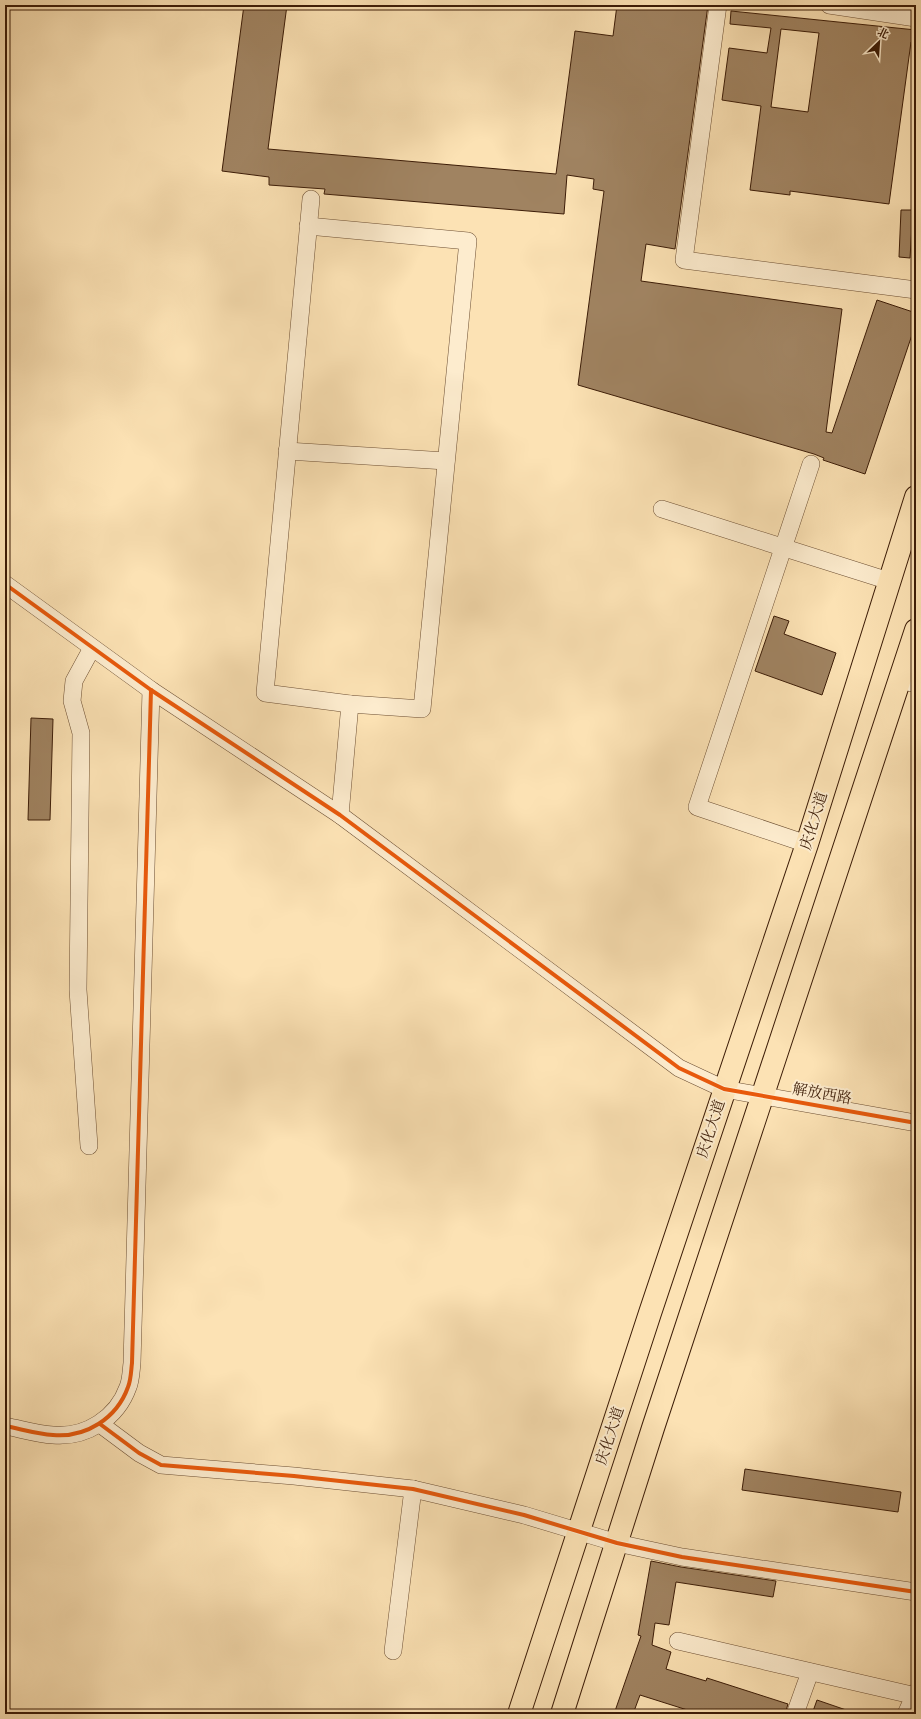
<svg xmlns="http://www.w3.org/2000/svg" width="921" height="1719" viewBox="0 0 921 1719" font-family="'IM FELL DW Pica','Noto Serif SC',serif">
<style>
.building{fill:#a08361;stroke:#3c1c07;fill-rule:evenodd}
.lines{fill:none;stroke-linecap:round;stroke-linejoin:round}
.minor-casing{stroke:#6c4e32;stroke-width:18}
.highway-casing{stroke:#3c1c07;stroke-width:24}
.minor{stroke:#fdecce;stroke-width:17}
.highway{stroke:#fce2b4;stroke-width:22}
.cycleway-casing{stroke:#fdecce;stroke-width:6}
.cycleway{stroke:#e8590c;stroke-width:4}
.labels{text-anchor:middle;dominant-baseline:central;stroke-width:4;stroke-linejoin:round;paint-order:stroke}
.street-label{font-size:15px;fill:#3c1c07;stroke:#fdecce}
</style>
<rect width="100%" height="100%" fill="#fce2b4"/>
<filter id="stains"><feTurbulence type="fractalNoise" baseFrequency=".005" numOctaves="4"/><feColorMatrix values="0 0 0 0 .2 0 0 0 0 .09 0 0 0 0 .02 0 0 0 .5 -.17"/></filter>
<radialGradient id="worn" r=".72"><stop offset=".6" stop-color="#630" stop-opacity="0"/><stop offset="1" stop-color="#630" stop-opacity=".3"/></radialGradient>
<g class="building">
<path d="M244 5H287L268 149 556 174 575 31 613 36 617 5H708L675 249 646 244 641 281 842 309 826 432 832 433 877 300 916 313V323L865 474 823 460 824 458 814 454 578 385 604 191 593 189 594 179 567 175 564 214 324 194 325 189 269 185V177L222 171Z"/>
<path d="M731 11 916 30V43L911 42 889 204 790 191V195L750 190 761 106 722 100 729 48 767 53 771 28 730 24ZM781 29 819 33 808 112 771 107Z"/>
<path d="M901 210H913L910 258 899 257Z"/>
<path d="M774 616 789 621 784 634 836 653 822 695 755 671Z"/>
<path d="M31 718 53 719 50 820H28Z"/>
<path d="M745 1469 901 1492 898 1512 742 1490Z"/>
<path d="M651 1561 681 1567 776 1581 773 1597 676 1582 669 1625 655 1623 652 1645 671 1652 666 1669 706 1681 707 1678 788 1704 785 1714H700L640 1695 633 1714H614L641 1636 638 1635Z"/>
<path d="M817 1700 852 1712V1714H812Z"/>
</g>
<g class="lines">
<defs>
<g id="minor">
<path d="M718 5 684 260 916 290"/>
<path d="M829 5 916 18"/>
<path d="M311 199 265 693 350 704 340 815"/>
<path d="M308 226 468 241 422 709 350 704"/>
<path d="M287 451 446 461"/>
<path d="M662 509 889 581"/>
<path d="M5 584 151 690 340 815 679 1068 724 1089 916 1123"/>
<path d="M900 680 916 684"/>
<path d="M807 844 697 807 811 464"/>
<path d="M89 1146 78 990 81 733 72 701 74 681 92 648"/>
<path d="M100 1424 139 1453 161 1465 294 1476 413 1489 524 1515 617 1543 682 1557 916 1592"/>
<path d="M5 1426C21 1429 37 1434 53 1435 86 1438 117 1418 128 1387 131 1380 131 1371 132 1363L151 690"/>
<path d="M678 1641 916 1696"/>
<path d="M393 1651 413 1489"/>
<path d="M795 1714 810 1672"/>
<path d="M906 1714 916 1692"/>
</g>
<g id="highway">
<path d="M519 1714 650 1313 807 844 916 497"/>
<path d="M562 1714 653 1428 916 630"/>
</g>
</defs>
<use href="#minor" class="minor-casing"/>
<use href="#highway" class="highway-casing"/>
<use href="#minor" class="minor"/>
<use href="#highway" class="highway"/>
<defs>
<g id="cycleway">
<path d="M5 584 151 690 340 815 679 1068 724 1089 916 1123"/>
<path d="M100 1424 139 1453 161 1465 294 1476 413 1489 524 1515 617 1543 682 1557 916 1592"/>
<path d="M5 1426C21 1429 37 1434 53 1435 86 1438 117 1418 128 1387 131 1380 131 1371 132 1363L151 690"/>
</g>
</defs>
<use href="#cycleway" class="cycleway-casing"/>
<use href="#cycleway" class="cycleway"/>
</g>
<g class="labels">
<g class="street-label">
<text transform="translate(814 821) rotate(-73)">庆化大道</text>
<text transform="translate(822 1094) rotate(10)">解放西路</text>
<text transform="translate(711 1129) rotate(-72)">庆化大道</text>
<text transform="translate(610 1436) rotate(-72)">庆化大道</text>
</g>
</g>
<rect width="921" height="1719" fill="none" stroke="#fce2b4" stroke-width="20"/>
<rect x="6" y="6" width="909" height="1707" fill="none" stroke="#3c1c07" stroke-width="2"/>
<rect x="10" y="10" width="901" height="1699" fill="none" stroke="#3c1c07"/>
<g transform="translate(879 42) rotate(25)" stroke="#fdecce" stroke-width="3" paint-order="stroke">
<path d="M0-3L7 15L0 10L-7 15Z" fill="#3c1c07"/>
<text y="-6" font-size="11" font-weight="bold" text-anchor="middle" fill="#3c1c07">北</text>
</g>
<rect width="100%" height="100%" filter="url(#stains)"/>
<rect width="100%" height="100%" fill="url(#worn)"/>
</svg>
